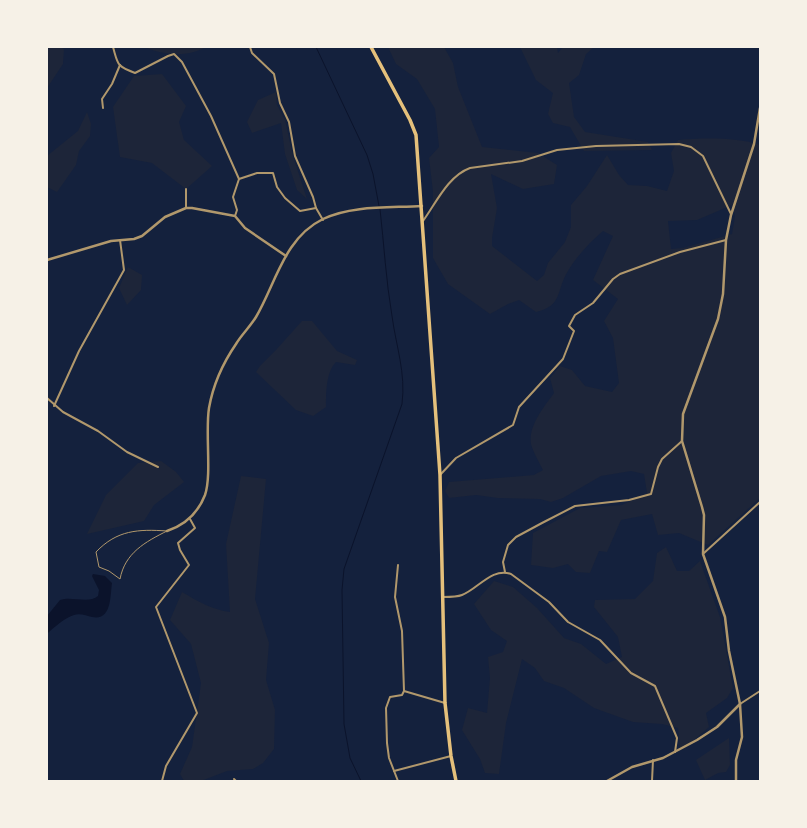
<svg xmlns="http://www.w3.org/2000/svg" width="807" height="828" viewBox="0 0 807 828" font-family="Montserrat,sans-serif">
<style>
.green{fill:#1d2539;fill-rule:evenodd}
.water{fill:#0b132b}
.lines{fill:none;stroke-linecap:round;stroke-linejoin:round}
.stream{stroke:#0b132b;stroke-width:1}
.service{stroke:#b1986c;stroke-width:1}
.minor{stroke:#b1986c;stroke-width:2}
.tertiary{stroke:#b1986c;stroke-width:2.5}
.trunk{stroke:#e5c07b;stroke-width:3.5}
</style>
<rect width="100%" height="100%" fill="#14213d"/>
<g class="green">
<path d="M47 47H61L64 49 63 64 47 88Z"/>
<path d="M144 47H206C186 58 164 55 144 47Z"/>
<path d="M388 47H444L453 63 458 87 482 147 538 153 557 165 554 184 523 189 491 174 497 208 492 238V246L537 281 544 275 548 263 565 242 571 227V205L587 186 607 155 619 175 628 185 647 186 667 191 674 171 671 153 678 140C702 138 737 137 760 145V498L708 545 679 533 658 535 652 514 621 520 607 552 599 551 590 573 576 572 568 564 553 568 531 565 533 533 580 508 622 505 647 493 644 474 631 471 601 476 563 498 551 502 540 499 498 498 476 495 449 498 445 491 449 482 534 475 543 470C539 462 533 452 531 444 528 426 544 407 554 393L550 378 560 366 572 370 585 386 612 392 619 383 613 338 604 321 618 299 593 280 613 236 603 231C589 243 577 256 568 271 556 290 563 306 536 312L519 300 508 304 490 314 448 284 433 258V192L429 158 439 147 435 109 417 79 396 64ZM732 205 735 216 732 234 683 248 671 249 668 221 697 220Z"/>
<path d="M520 47H557L558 53 563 47H594L586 54 579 75 569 83 574 117 585 132 648 142 652 150 584 151 570 127 553 123 548 114 553 93 536 80Z"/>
<path d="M162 74 186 106 179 122 184 140 212 166 186 189 152 163 120 157 113 107 134 76Z"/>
<path d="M276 92 277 105 285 120 293 156 307 199 297 190 285 154 281 123 252 133 247 122 258 100Z"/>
<path d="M87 112 91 124 90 136 79 151 76 165 57 192 47 187V156L78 131Z"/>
<path d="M128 267 142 275 141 290 127 305 119 288Z"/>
<path d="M302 321H312L337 351 357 360 355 365 336 362C326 372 326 393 326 407L313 416 296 410 256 372 260 366 276 350Z"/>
<path d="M161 461 176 472 184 482 154 505 144 521 87 534 106 495 138 463Z"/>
<path d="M241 476 266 479 255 599 269 643 266 680 275 710 274 749 263 763 253 769 227 771 201 781H184L180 774 192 747 201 683 191 644 170 620 182 592C197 601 213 610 230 612L226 544Z"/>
<path d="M666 547 677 571H689L700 561 720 617 733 688 727 698 706 713 709 727 686 747H680L678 728 662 724 633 722 594 708 564 688 544 681 535 668 522 659 506 723 499 774 485 773 480 759 462 730 468 708 487 713 490 678 488 657 503 652 507 641 491 630 474 604 494 581 513 587 537 608 564 638 581 644 606 664 622 657 618 637 594 607 595 600 635 599 653 581 657 553Z"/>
<path d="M729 738 730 765 726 772 718 773 705 780 696 760Z"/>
</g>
<path class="water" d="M93 574 105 576 112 583C110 596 112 621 92 617 87 616 80 613 74 615 66 617 53 628 47 634V616L60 600C72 596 89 604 98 596L99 590 92 576Z"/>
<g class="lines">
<g class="stream">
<path d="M316 47 367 155 373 174 379 206"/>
<path d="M361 781 350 758 344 724 342 590 344 569 402 404C406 373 396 346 392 316 386 281 384 244 380 209"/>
</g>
<path class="service" d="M167 531C145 542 125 553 120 579L109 571 99 567 96 552C117 530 138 529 167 531Z"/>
<g class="minor">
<path d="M113 47C118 64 116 66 135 73L168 56 174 54 182 62 211 116 239 179 233 197 237 210 235 216"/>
<path d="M250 47 252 53 274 74 280 103 289 122 295 156 313 197 316 208 323 220"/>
<path d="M103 108 102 99 112 84 120 65"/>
<path d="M239 179 257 173H273L277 187 285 198 300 211 316 208"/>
<path d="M186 208V189"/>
<path d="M423 221C436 203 448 176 470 168L522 161 557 150 596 146 679 144 691 147 703 156 731 214"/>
<path d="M47 398 63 412 98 431 127 452 158 467"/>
<path d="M54 406 79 351 124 270 120 240"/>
<path d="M440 475 456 458 513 425 519 407 563 359 574 331 569 326 575 315 593 303 613 279 620 274 680 252 726 240"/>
<path d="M704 553 760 502"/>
<path d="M398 565 395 597 402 631 404 691 402 695 390 697 386 708 387 743 389 758 398 781"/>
<path d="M505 572 503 562 508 545 516 537 542 523 575 506 629 500 651 494 658 467 662 459 682 441"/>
<path d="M443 597C449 597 457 597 462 595 478 589 492 567 511 574L549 602 568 622 600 640 631 673 655 686 677 738 675 752"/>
<path d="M404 691 445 703"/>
<path d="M740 704 760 691"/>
<path d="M394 771 451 756"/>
<path d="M234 779 236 781"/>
<path d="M162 781 166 766 197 713 156 607 189 565 180 550 178 543 195 528 190 519"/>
<path d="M652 781 653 760"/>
</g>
<g class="tertiary">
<path d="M47 260 111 241 134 239 142 236 165 217 186 208H192L235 216 245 228 286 256"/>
<path d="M167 531C185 525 198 513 205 495 212 474 205 433 209 408 213 385 223 363 236 344 242 334 250 327 256 317 276 283 284 238 323 219 352 205 390 208 422 206"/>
<path d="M607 781 632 767 663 758 697 740 717 727 740 704"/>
<path d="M736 781V760L742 737 740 704 729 651 725 617 703 554 704 515 702 507 682 441 683 414 718 319 723 294 726 240 731 215 754 144 760 108"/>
</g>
<path class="trunk" d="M371 47 410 120 416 135 440 475 445 703 451 756 456 781"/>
</g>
<rect width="807" height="828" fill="none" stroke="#f6f1e7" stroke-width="96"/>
</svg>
